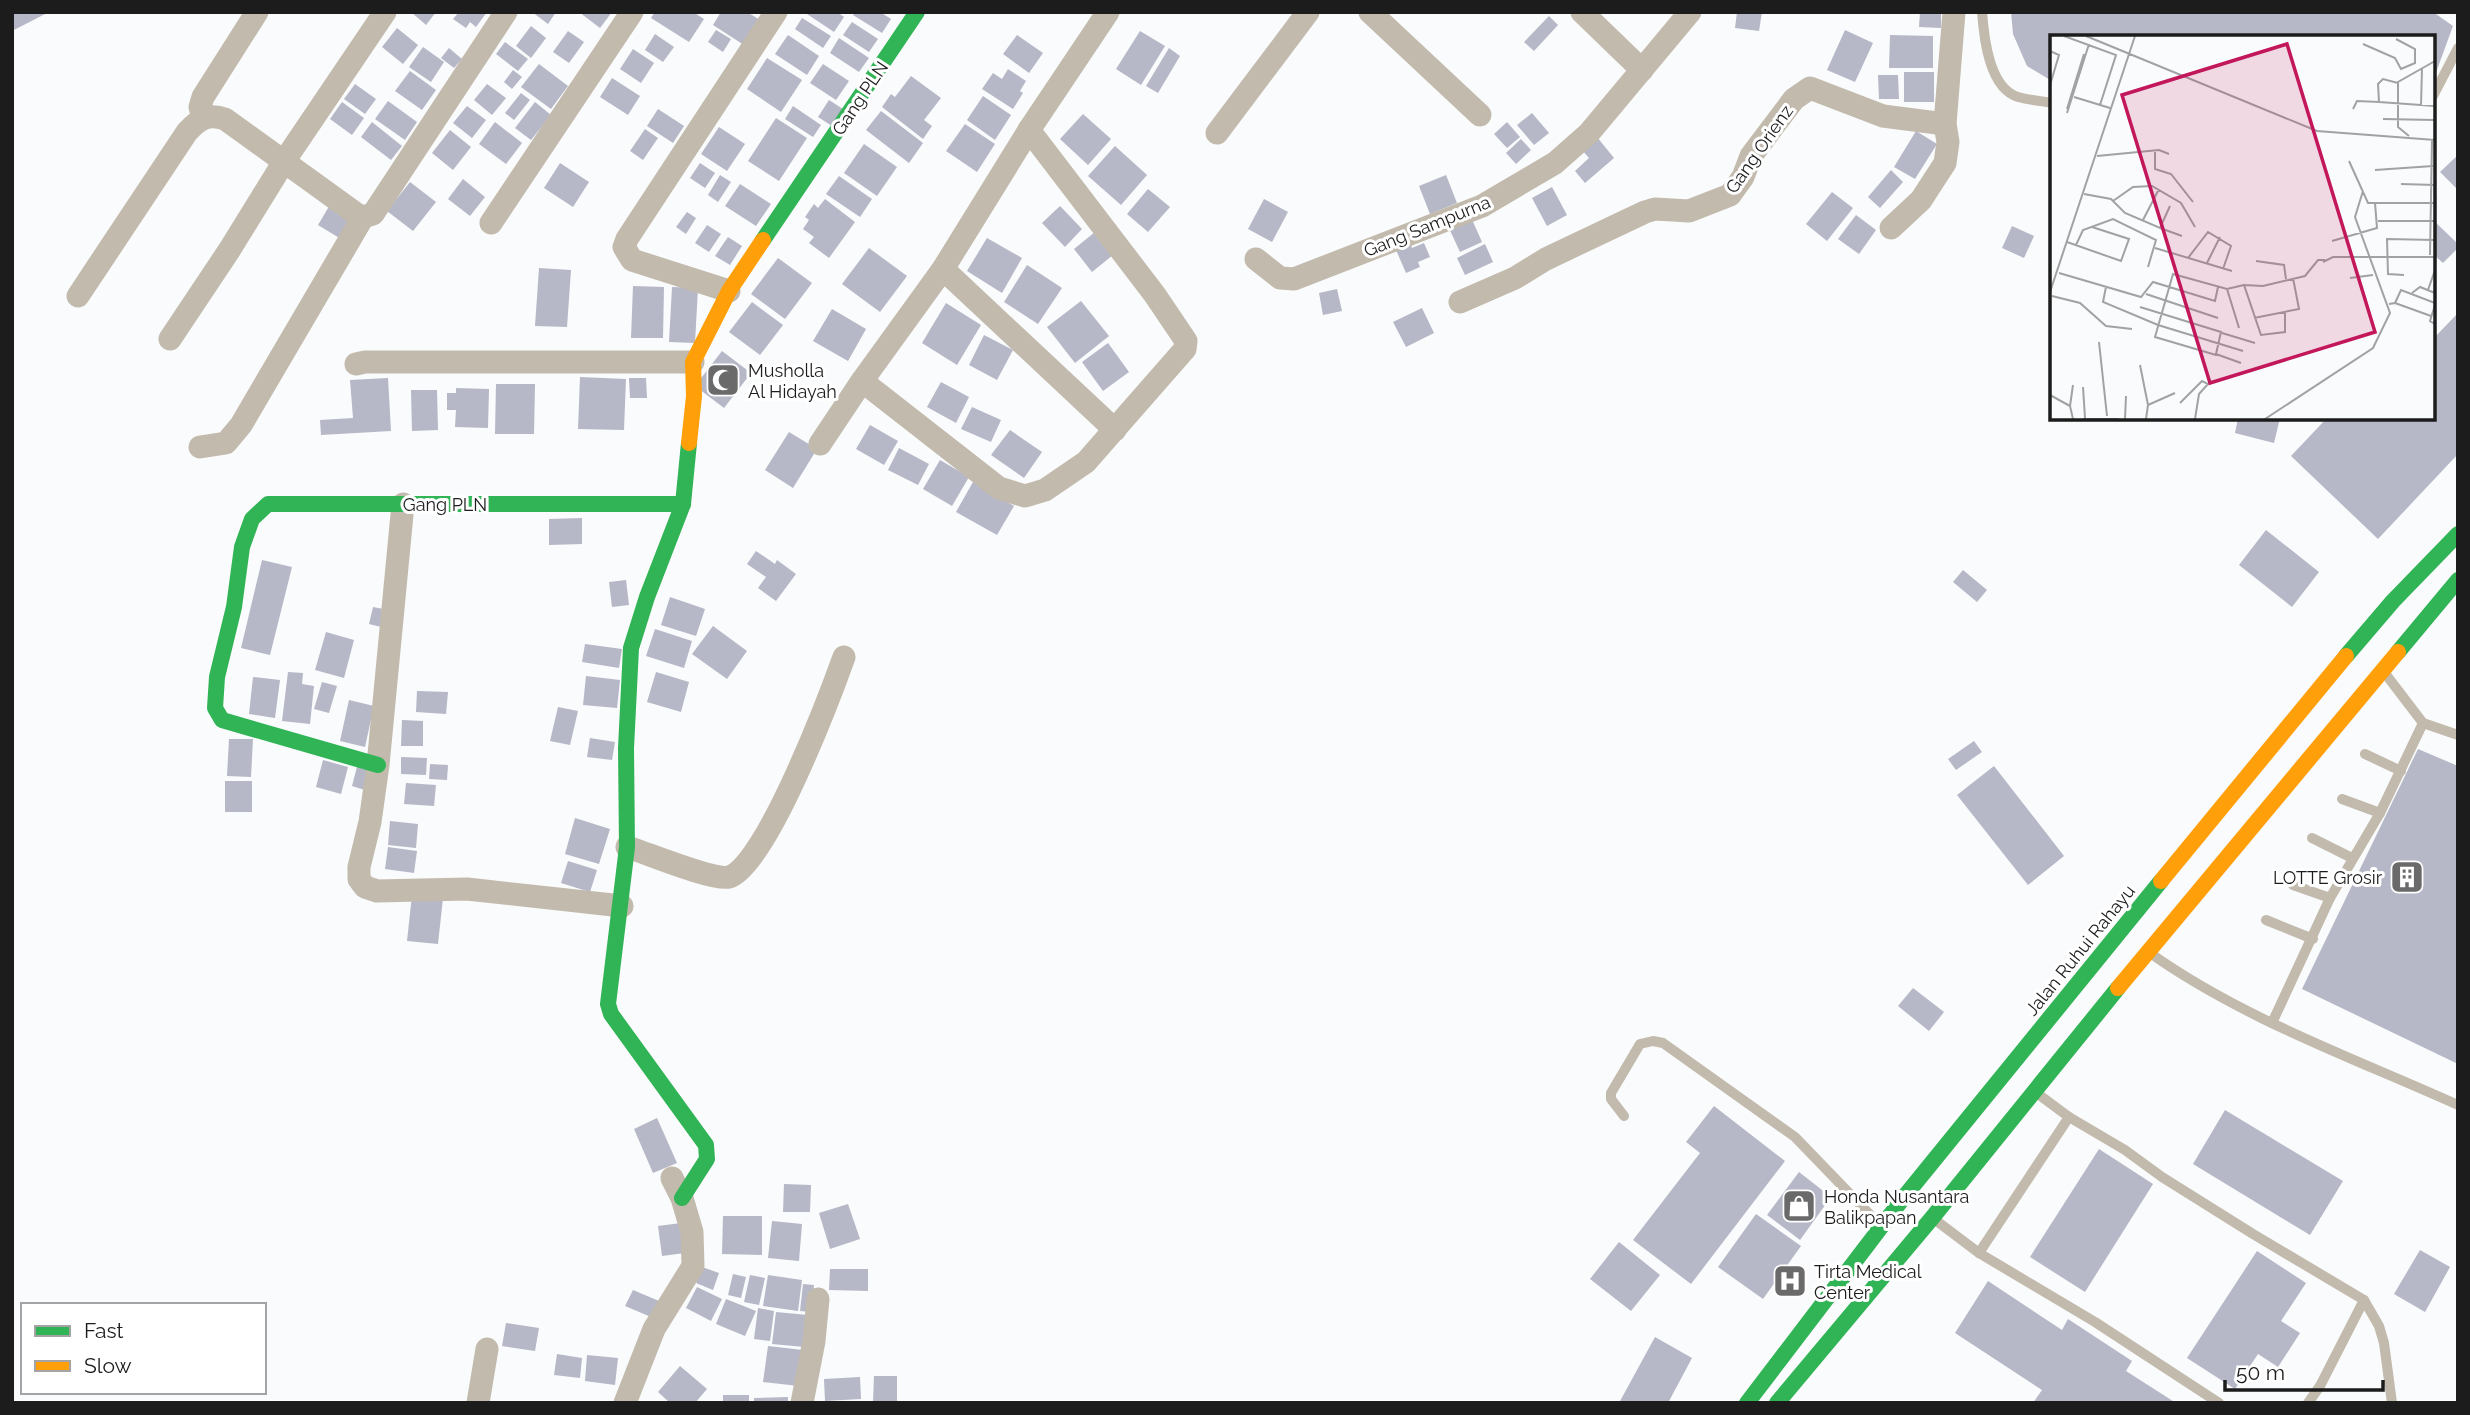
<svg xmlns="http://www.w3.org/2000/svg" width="2470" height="1415" viewBox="0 0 2470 1415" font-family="Raleway,sans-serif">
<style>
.building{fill:#b6b7c7}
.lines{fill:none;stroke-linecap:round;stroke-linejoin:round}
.lane{stroke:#c2baac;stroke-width:10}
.street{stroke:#c2baac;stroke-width:23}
.fast{stroke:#30b455;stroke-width:16}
.slow{stroke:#ff9f0a;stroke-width:16}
.labels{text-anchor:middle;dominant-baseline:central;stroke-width:6;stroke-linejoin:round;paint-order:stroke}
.street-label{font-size:18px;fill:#1c1c1d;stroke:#fff}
.poi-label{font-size:18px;fill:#1c1c1d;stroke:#fff;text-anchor:start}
.inset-road{fill:none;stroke:#a1a2a3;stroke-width:2}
.view{fill:#c2185b;fill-opacity:0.15;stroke:#c2185b;stroke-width:3.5}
.inset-edge{fill:none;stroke:#1c1c1d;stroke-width:3.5}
</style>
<rect width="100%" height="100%" fill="#fafbfc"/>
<g class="building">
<path d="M12 12H49L12 31Z"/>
<path d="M411 12H436L426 25Z"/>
<path d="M459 12H487L476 27 470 22 466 28 453 19Z"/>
<path d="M532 12H556L548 24Z"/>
<path d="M579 12H612L600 28Z"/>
<path d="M655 12H693L704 19 689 42 651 18Z"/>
<path d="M721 12H747L760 20 744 45 713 25Z"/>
<path d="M804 12H837L844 17 834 32Z"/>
<path d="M855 12H880L891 19 882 33 853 15Z"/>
<path d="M1737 12H1762L1759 31 1735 28Z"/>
<path d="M1920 12H1941V28L1919 27Z"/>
<path d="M2011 12H2433L2453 26 2434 78 2433 37H2052V81L2027 66 2013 34Z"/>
<path d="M1549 16 1558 25 1534 51 1524 42Z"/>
<path d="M802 18 831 36 823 48 795 29Z"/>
<path d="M852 22 878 39 869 52 843 35Z"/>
<path d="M531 26 546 38 531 58 516 46Z"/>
<path d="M397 28 418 45 403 64 382 47Z"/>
<path d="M716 30 731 39 723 52 708 42Z"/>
<path d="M1845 30 1873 43 1855 82 1827 70Z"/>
<path d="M568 31 584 42 569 63 553 52Z"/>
<path d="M1140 31 1165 46 1141 85 1116 69Z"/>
<path d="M655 34 674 47 663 62 645 50Z"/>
<path d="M788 35 819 56 807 75 775 54Z"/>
<path d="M1017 35 1043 53 1029 73 1003 54Z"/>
<path d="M1890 35 1933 36V68H1889Z"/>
<path d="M839 38 869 58 859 72 830 53Z"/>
<path d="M505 42 528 59 518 71 496 54Z"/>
<path d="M423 47 444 62 431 82 409 67Z"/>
<path d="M449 48 462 59 454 68 441 58Z"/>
<path d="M1169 48 1180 56 1158 93 1146 86Z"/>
<path d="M633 49 654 63 641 83 620 69Z"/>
<path d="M767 58 802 80 781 112 747 89Z"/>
<path d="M539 64 568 86 551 109 521 87Z"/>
<path d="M823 64 849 81 836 100 810 83Z"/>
<path d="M1008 69 1026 81 1020 91 1023 93 1013 109 982 89 993 73 1002 79Z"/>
<path d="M513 70 522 77 512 89 504 82Z"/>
<path d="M410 71 436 90 422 110 395 91Z"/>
<rect x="1904" y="72" width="30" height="30"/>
<path d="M1878 75H1898L1899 99H1879Z"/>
<path d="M911 76 941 98 924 120 932 126 923 139 882 107 891 94 895 97Z"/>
<path d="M612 78 640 96 628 115 600 97Z"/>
<path d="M355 84 376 99 365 114 344 99Z"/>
<path d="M487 84 506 98 492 115 474 100Z"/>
<path d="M521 93 530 100 514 120 505 113Z"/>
<path d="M983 96 1011 115 995 140 967 120Z"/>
<path d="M829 100 843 109 832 126 818 117Z"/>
<path d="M388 101 417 122 405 140 375 119Z"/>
<path d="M342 102 364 118 352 135 330 119Z"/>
<path d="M535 102 551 115 531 140 515 128Z"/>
<path d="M467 106 486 120 472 138 453 123Z"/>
<path d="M793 106 821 125 813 137 785 119Z"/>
<path d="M658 109 684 126 673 143 647 126Z"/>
<path d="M881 111 923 143 909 163 866 130Z"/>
<path d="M1532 113 1549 133 1534 145 1517 125Z"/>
<path d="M1083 114 1111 139 1088 165 1060 139Z"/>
<path d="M776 118 807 138 779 181 748 161Z"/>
<path d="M372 122 402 146 391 160 361 137Z"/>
<path d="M495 122 522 143 506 164 479 144Z"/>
<path d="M1507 122 1520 137 1507 148 1494 134Z"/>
<path d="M965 124 995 144 977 172 946 151Z"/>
<path d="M719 127 745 144 727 171 701 154Z"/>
<path d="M645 129 658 138 643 160 630 151Z"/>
<path d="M450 130 471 147 453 170 432 153Z"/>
<path d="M1916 131 1937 144 1915 179 1894 167Z"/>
<path d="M1597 137 1614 158 1585 183 1575 171 1589 158 1582 150Z"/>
<path d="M1521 139 1531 150 1516 164 1506 153Z"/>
<path d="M864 144 897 167 877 196 844 173Z"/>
<path d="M1115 146 1147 175 1121 205 1088 176Z"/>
<path d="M2458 155V190L2440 172Z"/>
<path d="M560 163 589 182 573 207 544 188Z"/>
<path d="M700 163 715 173 705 188 690 178Z"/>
<path d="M1891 170 1903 182 1880 208 1868 197Z"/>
<path d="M720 175 731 182 718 202 708 195Z"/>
<path d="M1446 175 1457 203 1430 214 1419 186Z"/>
<path d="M839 176 872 199 860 217 826 194Z"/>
<path d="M463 179 485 197 470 216 448 199Z"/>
<path d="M410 182 436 202 413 231 387 211Z"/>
<path d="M740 184 771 204 756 226 725 206Z"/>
<path d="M1552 187 1567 215 1547 226 1532 198Z"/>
<path d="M1148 189 1170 207 1148 232 1127 214Z"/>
<path d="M1832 192 1853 208 1827 241 1806 224Z"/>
<path d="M825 199 855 222 829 258 809 243 814 237 803 229 809 220 805 217 814 204 818 208Z"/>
<path d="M1264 199 1288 212 1272 242 1248 229Z"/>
<path d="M331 203 354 216 341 239 318 225Z"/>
<path d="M1060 206 1082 229 1065 247 1042 223Z"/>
<path d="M687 212 696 218 686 234 676 227Z"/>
<path d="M1470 215 1482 242 1460 252 1448 226Z"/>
<path d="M1856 215 1876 230 1859 254 1838 239Z"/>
<path d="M2433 220 2458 244V248L2443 263 2433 254Z"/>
<path d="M707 225 721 234 709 252 695 243Z"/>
<path d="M2012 226 2034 236 2024 258 2002 248Z"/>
<path d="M1095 232 1113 255 1092 272 1074 249Z"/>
<path d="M728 237 742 246 730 265 715 256Z"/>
<path d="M987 238 1022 258 1002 293 967 271Z"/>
<path d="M1408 238 1412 248 1424 243 1430 257 1418 262 1420 267 1406 273 1393 243Z"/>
<path d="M1485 244 1493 262 1465 275 1457 258Z"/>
<path d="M869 248 907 276 880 312 842 284Z"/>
<path d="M778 258 812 283 785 319 751 294Z"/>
<path d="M1027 265 1062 288 1038 324 1004 302Z"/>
<path d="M539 268 571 270 567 327 535 326Z"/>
<path d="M633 286 664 287 663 338H631Z"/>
<path d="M672 287 698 288 695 343 669 342Z"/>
<path d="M1337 289 1342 311 1323 315 1319 293Z"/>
<path d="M1081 301 1109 336 1075 363 1047 327Z"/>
<path d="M752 302 783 325 760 355 729 332Z"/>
<path d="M946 303 981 325 957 365 922 343Z"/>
<path d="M1422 308 1434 333 1406 347 1393 322Z"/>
<path d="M832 309 866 329 848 361 813 341Z"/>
<path d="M2458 313V454L2378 539 2291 456 2327 418H2433V339Z"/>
<path d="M984 335 1013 350 997 380 969 365Z"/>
<path d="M1108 343 1129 372 1103 391 1082 362Z"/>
<path d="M722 351 751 373 724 408 695 386Z"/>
<path d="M580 377 626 379 624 430 578 429Z"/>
<path d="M388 378 391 431 321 435 320 420 353 418 350 380Z"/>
<path d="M629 378H646L647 398H630Z"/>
<path d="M941 382 969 397 956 423 927 407Z"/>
<path d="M496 384H535L534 434H495Z"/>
<path d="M456 388 489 389 488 428 455 427 456 410H447V393H456Z"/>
<path d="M411 390H437L438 430 412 431Z"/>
<path d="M972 407 1001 420 991 442 961 429Z"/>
<path d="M2238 418H2280L2274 443 2235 433Z"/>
<path d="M870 425 898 441 884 465 856 449Z"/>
<path d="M1010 430 1042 452 1024 478 991 455Z"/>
<path d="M789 432 817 449 793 488 765 470Z"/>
<path d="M899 448 929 464 918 485 888 470Z"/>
<path d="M940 460 969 477 952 506 923 489Z"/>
<path d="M973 482 1014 506 997 535 956 512Z"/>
<path d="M582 518V544L549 545V519Z"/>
<path d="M2266 530 2319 572 2292 607 2239 565Z"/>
<path d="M756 551 775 564 777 560 796 574 776 601 758 588 766 577 747 564Z"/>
<path d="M262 560 292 567 270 655 241 648Z"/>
<path d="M1963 570 1987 590 1977 602 1953 582Z"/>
<path d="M626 580 629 605 612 607 609 582Z"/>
<path d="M670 597 705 609 696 636 661 625Z"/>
<path d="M373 607 389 610 385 628 369 624Z"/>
<path d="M713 626 747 651 727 679 692 654Z"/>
<path d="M655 629 692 641 684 668 646 656Z"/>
<path d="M326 632 354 640 344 678 315 670Z"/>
<path d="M585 644 622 649 619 668 582 662Z"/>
<path d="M288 672 303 673 302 684 314 686 310 724 282 721Z"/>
<path d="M656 672 689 682 681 712 647 702Z"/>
<path d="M586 676 620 680 617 708 583 705Z"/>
<path d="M253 677 280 680 275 718 249 714Z"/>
<path d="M322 682 337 686 329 713 314 709Z"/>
<path d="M417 691 448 692 446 714 416 712Z"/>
<path d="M349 700 374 706 365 747 340 741Z"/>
<path d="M558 707 578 711 570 745 550 741Z"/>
<path d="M402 720 423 721V746H401Z"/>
<path d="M590 738 615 742 612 760 587 757Z"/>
<path d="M229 739H253L251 777 227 776Z"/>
<path d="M1974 741 1982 752 1956 770 1948 759Z"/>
<path d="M2418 749 2458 766V1064L2302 989Z"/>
<path d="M401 757 427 758 426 775 401 774Z"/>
<path d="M323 760 348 767 341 794 316 787Z"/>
<path d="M358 763 374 768 368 791 352 786Z"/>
<path d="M430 764 448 765 447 780 429 779Z"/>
<path d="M1994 766 2064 856 2028 885 1957 795Z"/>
<rect x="225" y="781" width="27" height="31"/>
<path d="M406 783 436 785 434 806 404 804Z"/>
<path d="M575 818 610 829 599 864 565 854Z"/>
<path d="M390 821 418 824 416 848 388 845Z"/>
<path d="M388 847 417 851 414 873 385 869Z"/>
<path d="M568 861 597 870 590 892 561 883Z"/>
<path d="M412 895 443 898 438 944 407 941Z"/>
<path d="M1913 988 1944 1012 1929 1031 1898 1006Z"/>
<path d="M1714 1106 1785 1161 1691 1284 1633 1240 1700 1153 1686 1142Z"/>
<path d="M2225 1110 2343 1181 2310 1235 2193 1164Z"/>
<path d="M657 1118 677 1163 653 1173 634 1129Z"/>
<path d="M2099 1149 2153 1184 2085 1292 2030 1257Z"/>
<path d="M1799 1172 1831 1197 1800 1240 1767 1215Z"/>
<path d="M784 1184 811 1185 810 1212H783Z"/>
<path d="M848 1204 860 1239 830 1249 819 1213Z"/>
<path d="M1756 1214 1801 1246 1763 1299 1718 1267Z"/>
<path d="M723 1216H762V1255L722 1254Z"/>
<path d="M772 1221 802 1224 799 1261 768 1258Z"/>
<path d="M681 1223 685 1253 662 1256 658 1226Z"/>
<path d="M1619 1242 1660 1275 1631 1311 1590 1279Z"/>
<path d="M2420 1250 2450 1267 2425 1312 2394 1294Z"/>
<path d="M2257 1251 2306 1283 2281 1321 2300 1333 2278 1367 2258 1354 2235 1389 2187 1358Z"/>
<path d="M702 1267 719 1273 713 1290 696 1283Z"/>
<path d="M830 1269H868V1291L829 1290Z"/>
<path d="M733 1274 746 1277 741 1298 728 1295Z"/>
<path d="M750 1275 765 1278 759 1305 744 1302Z"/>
<path d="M768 1275 802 1280 798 1311 763 1306Z"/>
<path d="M1988 1281 2062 1330 2068 1319 2132 1361 2126 1371 2176 1403H2033L2042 1390 1955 1333Z"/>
<path d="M803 1284 814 1285 811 1312 800 1311Z"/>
<path d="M697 1287 722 1299 711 1321 686 1308Z"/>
<path d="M633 1290 659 1301 651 1317 625 1306Z"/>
<path d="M726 1299 756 1311 745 1336 716 1324Z"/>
<path d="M758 1308 774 1311 770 1341 754 1339Z"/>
<path d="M776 1312 808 1315 804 1347 772 1344Z"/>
<path d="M506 1323 539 1328 535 1351 502 1346Z"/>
<path d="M1655 1337 1692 1358 1668 1403H1619Z"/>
<path d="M768 1346 803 1350 799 1386 763 1382Z"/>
<path d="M557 1354 582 1358 580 1378 554 1375Z"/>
<path d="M587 1355 618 1358 615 1385 585 1381Z"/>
<path d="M680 1366 707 1389 695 1403H670L658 1392Z"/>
<path d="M874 1376H897V1403H873Z"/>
<path d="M860 1377 861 1399 825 1401 824 1379Z"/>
<rect x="723" y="1395" width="26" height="8"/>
<path d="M788 1397V1403H754V1398Z"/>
</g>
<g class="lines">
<g class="lane">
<path d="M1982 12C1984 38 1989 88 2018 97 2029 100 2041 101 2052 103"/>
<path d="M2433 96 2458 48"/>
<path d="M2384 672 2423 723 2458 735"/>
<path d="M2365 754 2401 771"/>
<path d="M2342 799 2380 813"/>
<path d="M2312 838 2352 858"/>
<path d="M2293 885 2330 898"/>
<path d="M2266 920 2313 939"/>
<path d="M2150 953C2243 1019 2354 1058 2458 1105"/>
<path d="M2272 1023 2330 898 2380 813 2423 723"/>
<path d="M2038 1094 2069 1117 2125 1150 2162 1177 2253 1234 2364 1300 2379 1326 2384 1343 2392 1403"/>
<path d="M1624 1116 1611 1099V1093L1640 1044 1653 1041 1663 1043 1795 1137 1879 1224"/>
<path d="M1934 1219 1979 1253 2095 1322 2219 1403"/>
<path d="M1979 1253 2069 1117"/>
<path d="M2308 1403 2320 1386 2364 1300"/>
</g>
<g class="street">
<path d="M1370 12 1480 115"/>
<path d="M1582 12 1642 70"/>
<path d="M203 118 200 107 203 97 257 12"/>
<path d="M1217 133 1308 12"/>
<path d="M491 223 632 12"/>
<path d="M1891 228 1921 200 1945 163 1948 142 1945 124 1954 12"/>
<path d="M1256 259 1280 278 1294 279 1482 206 1555 163 1589 133 1690 12"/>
<path d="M943 269 1115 430"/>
<path d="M729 291 632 260 624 247 627 239 776 12"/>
<path d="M78 296 187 132C199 119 208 113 225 119L358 215 363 217 373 214 506 12"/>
<path d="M1460 302 1515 278 1546 259 1645 212 1655 209 1689 211 1730 195 1743 177 1751 156 1794 99 1810 88 1883 116 1945 124"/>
<path d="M170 339 230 249 285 160 385 12"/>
<path d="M356 364 365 362H693"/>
<path d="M862 381 999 488 1025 496 1045 490 1086 462 1185 349 1186 341 1155 295 1029 130"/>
<path d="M820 444 862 381 943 269 1029 130 1108 12"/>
<path d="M200 447 226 443 241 425 363 217"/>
<path d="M403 504 378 765 370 822 359 867V879L365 887 377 891 467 889 622 906"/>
<path d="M627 847C647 853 713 881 729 877 766 866 830 696 844 657"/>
<path d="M478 1403 487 1349"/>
<path d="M625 1403 654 1329 693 1266 692 1232 682 1198 672 1178"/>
<path d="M802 1403 814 1341 818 1299"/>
</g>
<g class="fast">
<path d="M763 240 917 12"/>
<path d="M2398 652 2458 580"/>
<path d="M2346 656 2393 601 2458 534"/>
<path d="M378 765 222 720 215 708 217 677 234 607 242 547 252 519 268 504H683L689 443"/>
<path d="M682 1198 707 1159 706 1145 611 1014 608 1004 627 847 626 748 631 648 647 597 683 504"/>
<path d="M1747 1403 1904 1197 2161 881"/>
<path d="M1777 1403 1932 1218 2118 988"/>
</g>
<g class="slow">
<path d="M689 443 694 396 693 362 729 291 763 240"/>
<path d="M2161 881 2346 656"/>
<path d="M2118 988 2398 652"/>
</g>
</g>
<defs>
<symbol id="mosque-square" viewBox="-11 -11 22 22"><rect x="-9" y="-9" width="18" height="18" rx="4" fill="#6a6a6b" stroke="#fff"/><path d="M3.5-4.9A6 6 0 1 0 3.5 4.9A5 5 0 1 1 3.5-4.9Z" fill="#fff"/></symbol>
<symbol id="building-square" viewBox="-11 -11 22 22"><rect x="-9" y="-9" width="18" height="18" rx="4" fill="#6a6a6b" stroke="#fff"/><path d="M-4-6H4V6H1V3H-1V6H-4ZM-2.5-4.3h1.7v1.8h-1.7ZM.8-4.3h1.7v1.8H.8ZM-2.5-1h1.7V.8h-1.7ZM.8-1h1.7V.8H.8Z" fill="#fff"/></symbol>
<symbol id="shop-square" viewBox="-11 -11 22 22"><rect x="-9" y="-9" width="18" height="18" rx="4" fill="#6a6a6b" stroke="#fff"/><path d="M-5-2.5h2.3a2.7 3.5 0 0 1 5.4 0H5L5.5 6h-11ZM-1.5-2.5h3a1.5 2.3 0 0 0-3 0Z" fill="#fff"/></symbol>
<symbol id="hospital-square" viewBox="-11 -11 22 22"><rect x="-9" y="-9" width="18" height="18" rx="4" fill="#6a6a6b" stroke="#fff"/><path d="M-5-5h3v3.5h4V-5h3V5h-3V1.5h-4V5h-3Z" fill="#fff"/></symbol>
</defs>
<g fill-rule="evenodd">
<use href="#mosque-square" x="704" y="361" width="38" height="38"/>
<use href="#building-square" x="2388" y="858" width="38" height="38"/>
<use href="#shop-square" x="1780" y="1187" width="38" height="38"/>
<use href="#hospital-square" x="1771" y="1262" width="38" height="38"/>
</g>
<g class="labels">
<g class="street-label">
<text transform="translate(860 98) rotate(-56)">Gang PLN</text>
<text transform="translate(1759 149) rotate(-55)">Gang Orienz</text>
<text transform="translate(1427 226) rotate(-22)">Gang Sampurna</text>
<text x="445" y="504">Gang PLN</text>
<text transform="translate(2080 950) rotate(-51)">Jalan Ruhui Rahayu</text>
</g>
<g class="poi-label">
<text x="748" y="370">Musholla<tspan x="748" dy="21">Al Hidayah</tspan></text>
<text x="2382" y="877" text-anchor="end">LOTTE Grosir</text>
<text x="1824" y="1196">Honda Nusantara<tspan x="1824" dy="21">Balikpapan</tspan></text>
<text x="1814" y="1271">Tirta Medical<tspan x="1814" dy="21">Center</tspan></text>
</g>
</g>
<g transform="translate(2050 35)">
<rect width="385" height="385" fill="#fafbfc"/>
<path class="inset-road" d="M14 1 66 20 50 70M36 1 267 96 385 105M313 9 345 23 351 34 365 28V14L346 4M0 16 9 20 0 50M24 62 60 73M329 67 385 71M371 71 372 33M17 74 34 19M303 74 307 66 329 67 328 49 333 44 348 48M17 78 39 9M333 84 385 85M359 101 348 92V47L385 26M105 117V134L121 139 143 167M47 121 109 115 119 119M299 126 318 168H385M325 135 383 131M351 149 385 150M34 159 61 164 75 178 110 193 120 171M63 166 83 152 102 151 131 168 145 192M93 185 109 154M328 186H385M110 193 132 201M282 206 327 193 325 168M17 207 71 226 79 204 42 192M26 210 33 195 63 184 106 205 98 232M105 213 182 236M380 220 382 105M138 223 158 197 181 211 173 234M206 226 234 230 236 244M273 227 283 222H385M157 228 170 202M9 238 91 262 103 247 165 266 168 252M354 240 338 239 337 204 385 205M300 243 323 240M194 250 213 251 255 241 268 225H275M56 252 53 267 108 290 193 316M177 254 189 293M378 255 385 235M0 257 85 1M362 258 370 252 385 258M96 259 168 283M2 261 30 268 56 291 82 294M345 268 381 281M339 269 345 268 351 255 385 268M385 270 380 286 385 289M90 272 171 297 166 319 191 328M204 283 249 274 243 243M172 298 205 308M49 307 57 381M166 320 105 302 123 239 177 254 194 250 211 300 235 297V276M90 330 98 370 96 384M33 352 35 383M0 360 20 371 23 384M130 368 152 346 158 349 149 359 145 384M98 370 125 358M20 371 23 350M33 384H69M75 384 76 361M215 384 323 313 340 278 305 182 313 156"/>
<path class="view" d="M237 9 325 297 160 348 72 60Z"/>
<rect width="385" height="385" class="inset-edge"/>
</g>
<rect width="2470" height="1415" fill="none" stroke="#1c1c1d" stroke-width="28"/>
<rect x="21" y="1303" width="245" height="91" fill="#ffffff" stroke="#a4a4a5" stroke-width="2"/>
<rect x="35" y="1326" width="35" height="10" fill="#30b455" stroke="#a4a4a5" stroke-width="2"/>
<text x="84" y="1338" font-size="21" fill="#1c1c1d">Fast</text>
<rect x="35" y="1361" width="35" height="10" fill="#ff9f0a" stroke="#a4a4a5" stroke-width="2"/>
<text x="84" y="1373" font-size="21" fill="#1c1c1d">Slow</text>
<path d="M2225 1380v10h158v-10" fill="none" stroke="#1c1c1d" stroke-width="3.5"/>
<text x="2236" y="1380" font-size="21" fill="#1c1c1d" stroke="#ffffff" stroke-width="5" paint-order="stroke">50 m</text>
</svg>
